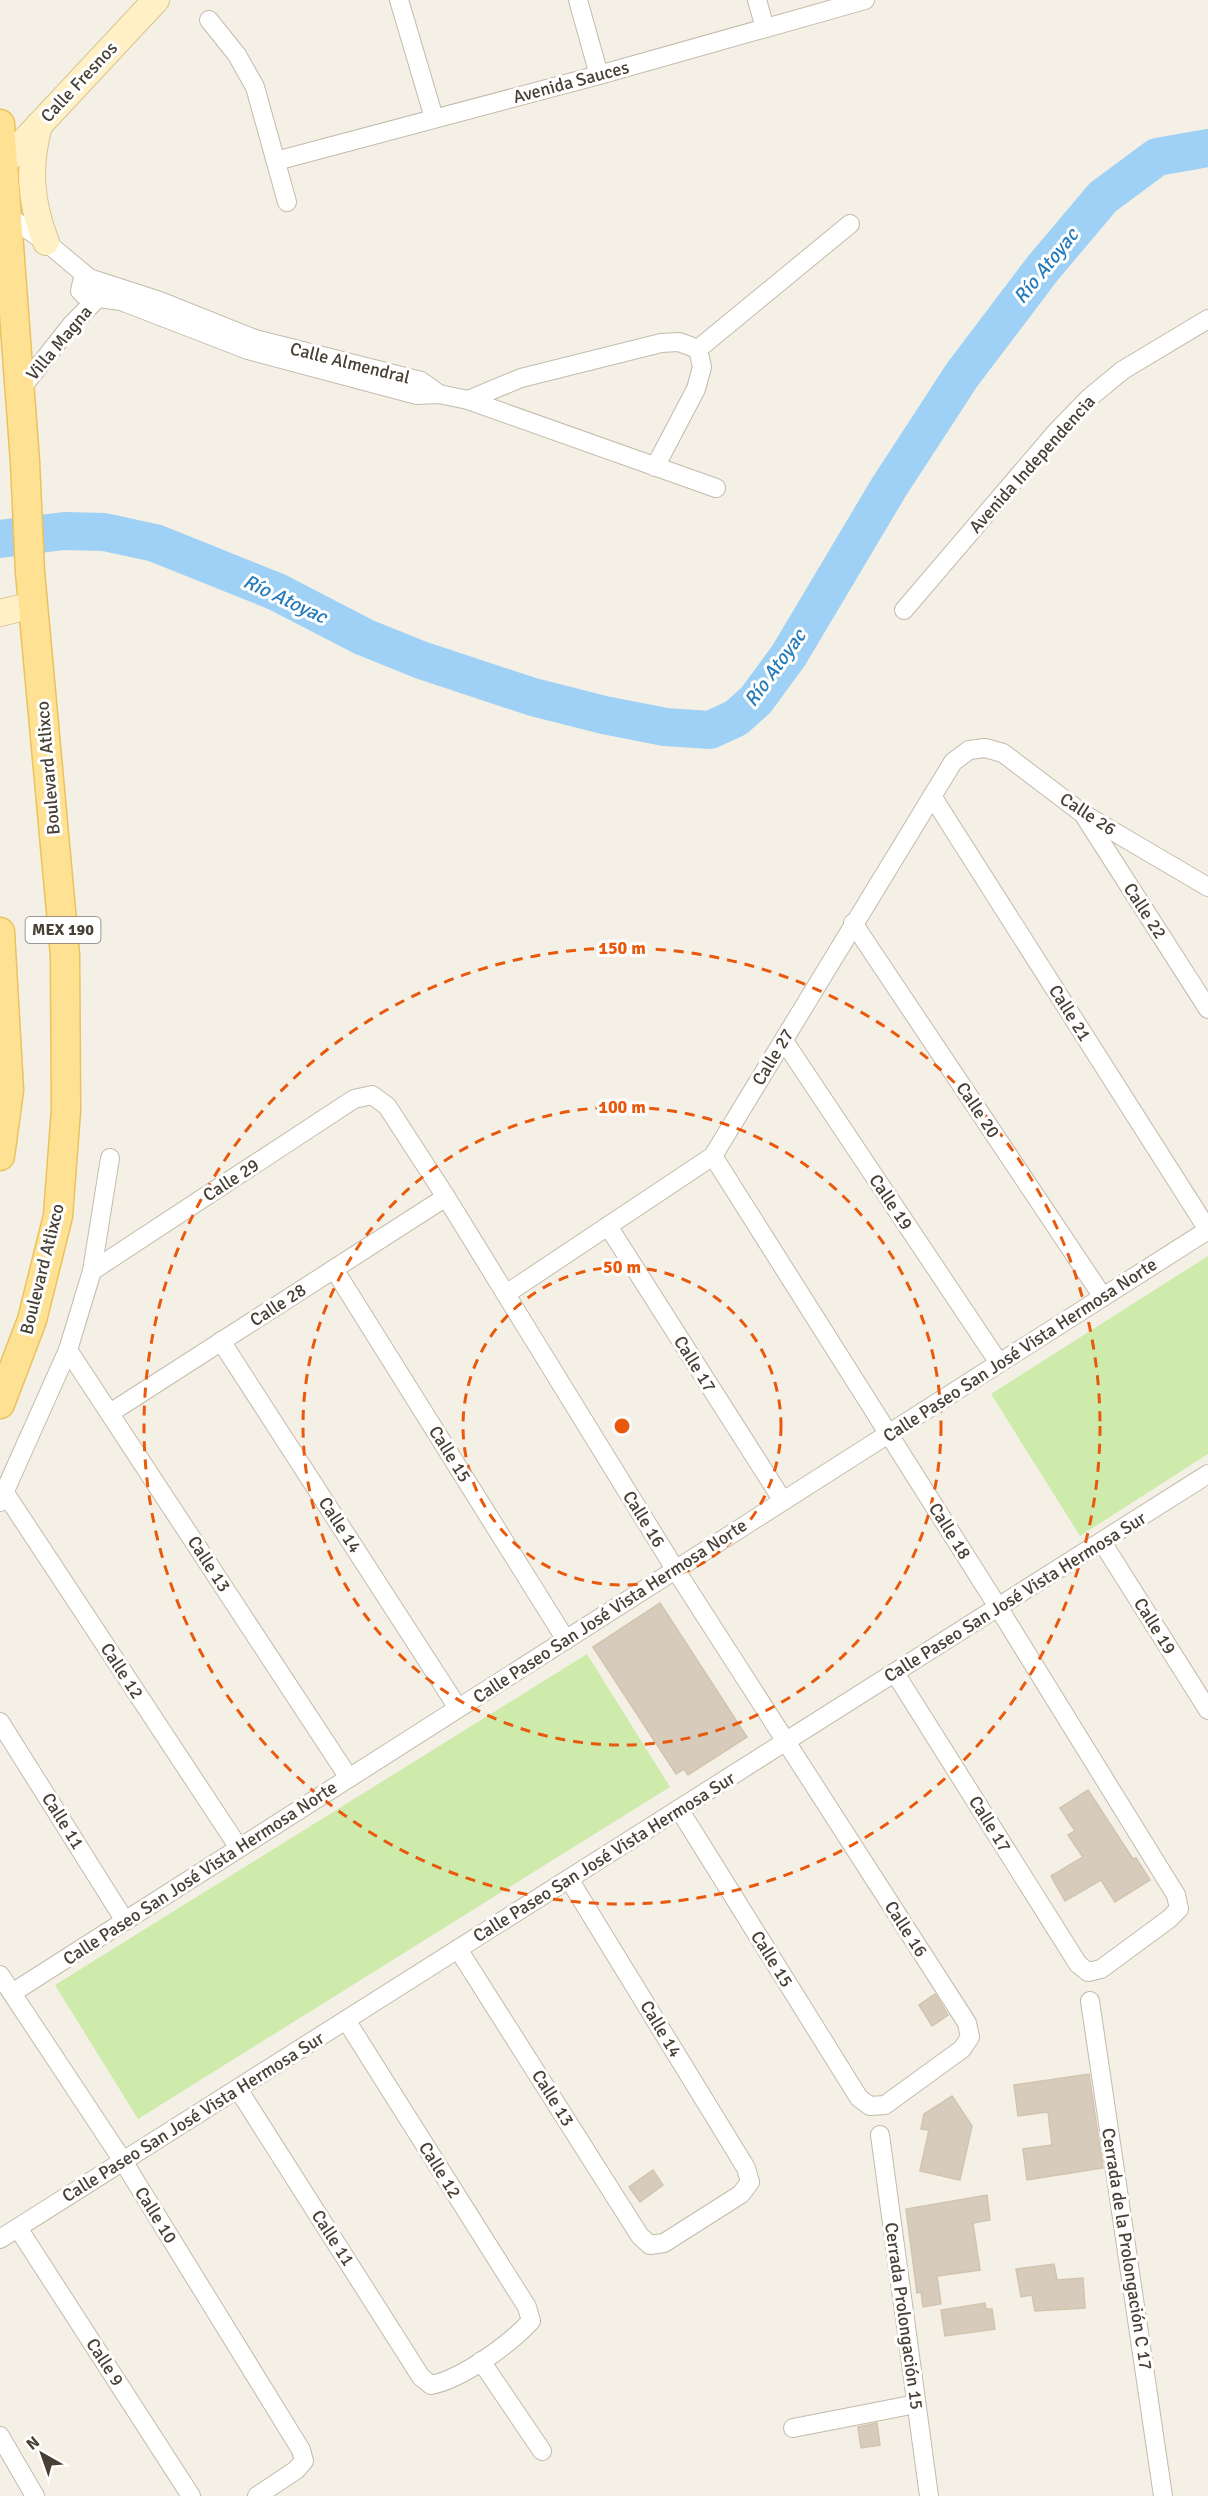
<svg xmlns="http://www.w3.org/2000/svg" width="1208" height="2496" viewBox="0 0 1208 2496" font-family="Signika,sans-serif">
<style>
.green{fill:#ceebac}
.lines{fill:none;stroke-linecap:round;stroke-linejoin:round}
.river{stroke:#9ed1f5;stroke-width:38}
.building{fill:#d7ccbb;stroke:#d2c4ae;stroke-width:1.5}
.minor-casing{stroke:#c3bbab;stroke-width:20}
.secondary-casing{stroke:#d7c593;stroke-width:28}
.primary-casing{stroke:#ebc25d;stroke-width:31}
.minor{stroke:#fff;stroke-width:18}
.secondary{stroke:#fff1c5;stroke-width:26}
.primary{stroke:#ffe194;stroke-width:28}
.ring{fill:none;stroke:#e8590c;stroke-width:3;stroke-dasharray:10 8}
.labels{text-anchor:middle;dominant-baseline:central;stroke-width:6;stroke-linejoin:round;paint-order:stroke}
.shield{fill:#fff;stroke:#7f7972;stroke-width:1.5}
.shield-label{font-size:16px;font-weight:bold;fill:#484035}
.street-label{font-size:18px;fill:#484035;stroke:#fff}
.water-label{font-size:20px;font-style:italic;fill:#277bbb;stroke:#fff}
.centre{fill:#e8590c;stroke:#fff;stroke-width:3}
.ring-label{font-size:18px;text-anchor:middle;font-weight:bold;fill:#e8590c;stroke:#fff;stroke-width:6;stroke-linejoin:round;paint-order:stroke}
</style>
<rect width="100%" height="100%" fill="#f4f0e6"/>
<g class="green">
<path d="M1208 1256V1454L1080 1536 991 1394Z"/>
<path d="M587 1654 670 1787 138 2119 55 1985Z"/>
</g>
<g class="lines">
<path class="river" d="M0 539 64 531 104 532 155 543 277 592 364 637 421 660 533 697 604 715 665 727 710 730 736 718 756 700 789 655 889 487 962 375 1043 268 1103 197 1157 157 1208 148"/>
</g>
<g class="building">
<path d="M660 1603 747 1737 688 1775 684 1769 676 1774 593 1647Z"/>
<path d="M1088 1790 1133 1859 1136 1858 1150 1880 1115 1902 1101 1880 1065 1901 1051 1876 1083 1857 1068 1835 1075 1831 1060 1808Z"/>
<path d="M935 1994 948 2015 932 2026 919 2005Z"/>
<path d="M1089 2074 1103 2168 1027 2180 1023 2149 1052 2145 1048 2112 1018 2116 1014 2085Z"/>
<path d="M952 2096 972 2126 960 2180 920 2171 929 2130 921 2129 924 2114Z"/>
<path d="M653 2170 663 2185 640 2202 629 2187Z"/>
<path d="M987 2195 990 2220 973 2223 980 2270 937 2276 941 2304 923 2307 921 2292 917 2293 906 2209Z"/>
<path d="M1054 2264 1057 2280 1083 2278 1085 2308 1035 2311 1032 2295 1021 2297 1016 2269Z"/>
<path d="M985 2303 986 2309H992L995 2329 945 2336 941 2310Z"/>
<path d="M877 2423 880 2445 861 2448 858 2427Z"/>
</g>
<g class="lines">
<defs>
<g id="minor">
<path d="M399 0 434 118"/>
<path d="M578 0 599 75"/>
<path d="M757 0 765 28"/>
<path d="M209 20 237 55 255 87 287 202"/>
<path d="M276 161 599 75 865 0"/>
<path d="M6 215 46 242 89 278 160 301 255 339 421 381 439 394"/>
<path d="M89 278 82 282 80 291 85 296 121 301 248 350 417 395 439 394 468 400 716 488"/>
<path d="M698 349 850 224"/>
<path d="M20 390 72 324 98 298"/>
<path d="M468 400 521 378 661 343 679 342 698 349"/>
<path d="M655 467 696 389 702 367 698 349"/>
<path d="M904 610 1056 432 1089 398 1123 370 1208 319"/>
<path d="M932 796 1208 1230"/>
<path d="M1085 817 1208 1009"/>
<path d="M853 923 1103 1297"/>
<path d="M784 1041 999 1363"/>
<path d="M713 1156 998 1607 1176 1895 1179 1909 1169 1919 1101 1969 1088 1972 1078 1964 895 1673"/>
<path d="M608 1226 783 1501"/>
<path d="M334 1269 566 1640"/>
<path d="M92 1271 354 1099 372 1095 387 1106 446 1197 675 1569 967 2023 970 2037 962 2049 885 2105 870 2106 859 2098 679 1809"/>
<path d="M506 1294 713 1156 953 762 969 750 985 748 1003 753 1082 813 1208 887"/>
<path d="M221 1341 458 1708"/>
<path d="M68 1350 349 1778"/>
<path d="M110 1413 446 1197"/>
<path d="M5 1493 239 1848"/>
<path d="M0 1502 68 1350 92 1271 110 1158"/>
<path d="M1102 1542 1208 1710"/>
<path d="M0 1722 125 1921"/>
<path d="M458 1949 640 2236 650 2245 664 2243 741 2194 750 2182 746 2168 569 1879"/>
<path d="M0 1975 123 2161 301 2450 304 2461 296 2470 257 2496"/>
<path d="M12 1993 1208 1230"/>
<path d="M1090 2001 1163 2496"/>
<path d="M238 2089 421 2377 431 2385C462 2379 510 2344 531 2321L527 2307 346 2020"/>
<path d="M880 2135 929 2496"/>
<path d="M18 2228 191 2496"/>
<path d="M0 2239 1208 1474"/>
<path d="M481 2361 542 2451"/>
<path d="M793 2428 916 2404"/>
<path d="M0 2436 35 2496"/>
</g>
<g id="secondary">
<path d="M39 125C28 166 30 202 46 242"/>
<path d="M2 165 156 0"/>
<path d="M0 613 33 605"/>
</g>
<g id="primary">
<path d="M0 124 25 462 30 572 65 955 66 1110 58 1216 32 1320 0 1404"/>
<path d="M0 932 9 1090 0 1156"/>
</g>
</defs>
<use href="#minor" class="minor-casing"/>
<use href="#secondary" class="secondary-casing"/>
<use href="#primary" class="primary-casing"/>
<use href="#minor" class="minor"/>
<use href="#secondary" class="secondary"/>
<use href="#primary" class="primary"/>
</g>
<g class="ring">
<circle cx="622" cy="1426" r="159"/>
<circle cx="622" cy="1426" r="319"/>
<circle cx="622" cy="1426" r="478"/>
</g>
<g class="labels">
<rect class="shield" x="25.5" y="917" width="75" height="26" rx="4.5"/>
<g class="shield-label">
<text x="63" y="930">MEX 190</text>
</g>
<g class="street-label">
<text transform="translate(79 82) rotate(-47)">Calle Fresnos</text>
<text transform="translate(571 82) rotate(-15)">Avenida Sauces</text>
<text transform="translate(59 343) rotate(-50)">Villa Magna</text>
<text transform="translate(350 363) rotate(14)">Calle Almendral</text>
<text transform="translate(1032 464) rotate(-48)">Avenida Independencia</text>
<text transform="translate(48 768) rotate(-95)">Boulevard Atlixco</text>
<text transform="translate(1088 814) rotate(33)">Calle 26</text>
<text transform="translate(1145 911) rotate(57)">Calle 22</text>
<text transform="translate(1070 1013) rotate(58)">Calle 21</text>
<text transform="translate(773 1057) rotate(-59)">Calle 27</text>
<text transform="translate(978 1110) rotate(56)">Calle 20</text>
<text transform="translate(231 1180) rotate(-33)">Calle 29</text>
<text transform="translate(891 1202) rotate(56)">Calle 19</text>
<text transform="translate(42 1269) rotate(-76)">Boulevard Atlixco</text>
<text transform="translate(278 1305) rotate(-33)">Calle 28</text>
<text transform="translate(1020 1350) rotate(-33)">Calle Paseo San José Vista Hermosa Norte</text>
<text transform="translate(695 1364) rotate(58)">Calle 17</text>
<text transform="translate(450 1454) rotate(58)">Calle 15</text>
<text transform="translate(644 1519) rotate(58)">Calle 16</text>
<text transform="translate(340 1525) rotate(57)">Calle 14</text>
<text transform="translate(950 1531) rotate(58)">Calle 18</text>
<text transform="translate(209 1564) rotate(57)">Calle 13</text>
<text transform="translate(1015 1597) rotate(-32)">Calle Paseo San José Vista Hermosa Sur</text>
<text transform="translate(610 1611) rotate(-33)">Calle Paseo San José Vista Hermosa Norte</text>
<text transform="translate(1155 1626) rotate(58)">Calle 19</text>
<text transform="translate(122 1671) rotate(57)">Calle 12</text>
<text transform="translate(63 1821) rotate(58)">Calle 11</text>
<text transform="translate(990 1824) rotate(58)">Calle 17</text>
<text transform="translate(604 1857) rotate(-32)">Calle Paseo San José Vista Hermosa Sur</text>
<text transform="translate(200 1873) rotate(-33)">Calle Paseo San José Vista Hermosa Norte</text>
<text transform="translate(906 1929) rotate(57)">Calle 16</text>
<text transform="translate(772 1959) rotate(58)">Calle 15</text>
<text transform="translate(661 2029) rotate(59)">Calle 14</text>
<text transform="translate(553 2098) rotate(58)">Calle 13</text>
<text transform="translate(193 2117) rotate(-32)">Calle Paseo San José Vista Hermosa Sur</text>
<text transform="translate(440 2170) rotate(58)">Calle 12</text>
<text transform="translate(156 2215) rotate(58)">Calle 10</text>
<text transform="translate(333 2238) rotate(57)">Calle 11</text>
<text transform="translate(1127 2249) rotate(81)">Cerrada de la Prolongación C 17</text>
<text transform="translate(904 2316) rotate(82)">Cerrada Prolongación 15</text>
<text transform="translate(105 2362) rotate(57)">Calle 9</text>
</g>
<g class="water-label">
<text transform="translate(1046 266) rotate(-51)">Río Atoyac</text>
<text transform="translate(285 599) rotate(25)">Río Atoyac</text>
<text transform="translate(775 668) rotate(-54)">Río Atoyac</text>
</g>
</g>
<circle cx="622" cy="1426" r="9" class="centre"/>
<g class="ring-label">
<text x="622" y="954">150 m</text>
<text x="622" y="1113">100 m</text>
<text x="622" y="1273">50 m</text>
</g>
<g transform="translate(42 2454) rotate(320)" stroke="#ffffff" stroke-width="4.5" paint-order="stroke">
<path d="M0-4.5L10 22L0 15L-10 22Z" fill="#484035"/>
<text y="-9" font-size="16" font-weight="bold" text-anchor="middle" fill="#484035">N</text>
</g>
</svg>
